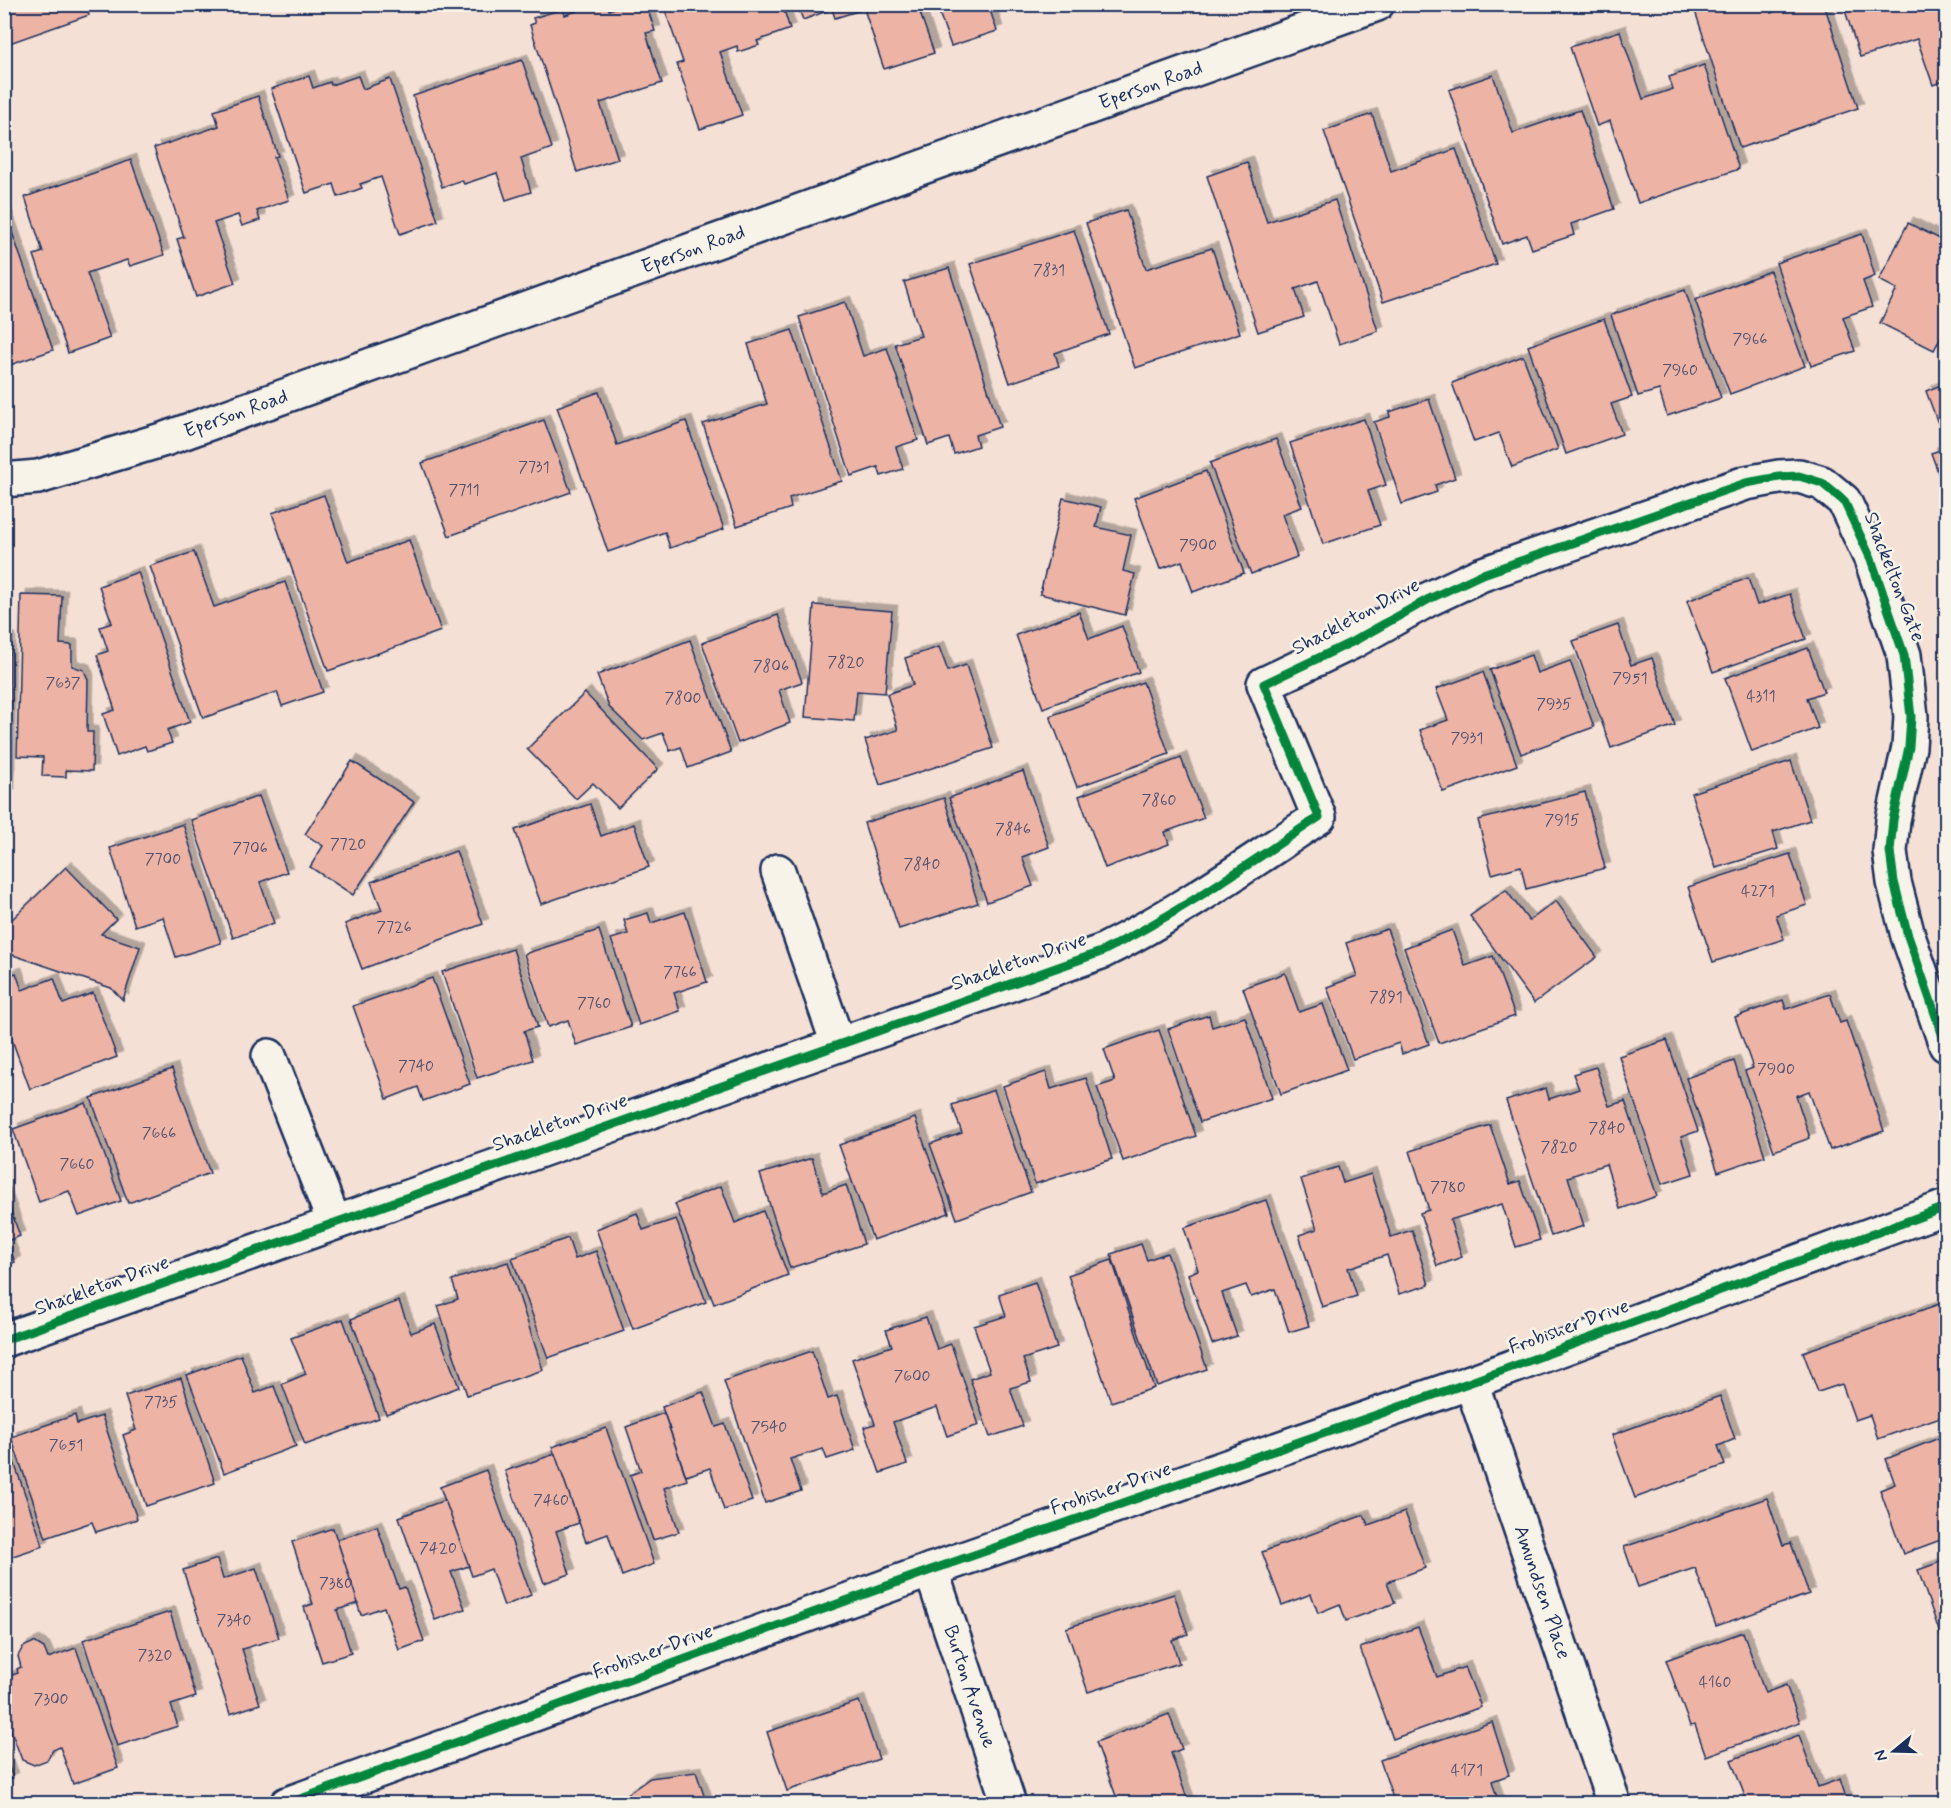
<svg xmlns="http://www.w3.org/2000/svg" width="1951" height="1808" viewBox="0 0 1951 1808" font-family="Mynerve,sans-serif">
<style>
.building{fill:#edb4a6;stroke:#1b2f5e;stroke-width:1.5;filter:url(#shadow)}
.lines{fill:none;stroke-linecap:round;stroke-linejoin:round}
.street-casing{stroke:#1b2f5e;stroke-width:38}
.street{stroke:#f7f3e8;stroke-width:33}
.cycleway-casing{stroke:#f7f3e8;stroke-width:13}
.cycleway{stroke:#00873e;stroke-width:9}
.labels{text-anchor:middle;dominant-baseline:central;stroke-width:5;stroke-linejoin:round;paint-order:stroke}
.number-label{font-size:16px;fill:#505070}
.street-label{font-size:20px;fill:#1b2f5e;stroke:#f7f3e8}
</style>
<defs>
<filter id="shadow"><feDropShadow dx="5.5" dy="-5.5" stdDeviation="0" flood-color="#0004"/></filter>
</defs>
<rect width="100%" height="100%" fill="#f4e0d4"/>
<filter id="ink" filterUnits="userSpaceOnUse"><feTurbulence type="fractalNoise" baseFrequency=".0167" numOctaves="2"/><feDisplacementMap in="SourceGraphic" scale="12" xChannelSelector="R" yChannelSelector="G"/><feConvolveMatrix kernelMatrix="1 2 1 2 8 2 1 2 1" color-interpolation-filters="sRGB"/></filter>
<g filter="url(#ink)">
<g class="building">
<path d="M4 4H85L89 15 4 45Z"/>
<path d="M597 4H607L609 10 626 4H646L655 31 646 33 662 83 600 103 618 159 577 172 530 25 535 23 533 18 563 9 565 15Z"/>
<path d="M663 4H782L790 29 757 41 759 45 738 52 737 46 720 52 742 115 700 129 677 64 683 62Z"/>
<path d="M797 4H917L934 53 884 69 864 9 835 18 832 9 803 20Z"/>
<path d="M936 4H988L997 31 951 46Z"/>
<path d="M1714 4H1768L1771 13 1796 4H1824L1858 108 1740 148 1695 11Z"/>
<path d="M1843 4H1946V80L1933 85 1917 39 1860 57Z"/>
<path d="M1620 31 1643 99 1673 89 1669 77 1704 65 1739 169 1638 203 1610 121 1597 126 1570 47Z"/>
<path d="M522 60 552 148 521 159 531 192 506 200 497 173 464 184 462 180 442 187 413 96Z"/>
<path d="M1493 75 1513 133 1580 110 1614 209 1571 224 1574 235 1532 249 1527 235 1502 244 1449 90Z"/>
<path d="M309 76 313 88 330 82 331 85 358 76 363 89 390 79 438 221 400 234 381 177 360 184 362 188 338 197 334 184 306 193 271 89Z"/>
<path d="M258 96 278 156 274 157 289 200 257 211 260 220 242 226 238 215 214 223 235 283 196 297 177 239 184 237 154 148 219 126 214 111Z"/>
<path d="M1372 114 1391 171 1456 149 1496 264 1383 302 1324 131Z"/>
<path d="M131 160 164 255 130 266 127 260 87 273 110 338 68 353 34 255 43 252 25 197Z"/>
<path d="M1247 162 1267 222 1335 200 1378 331 1339 344 1318 281 1295 289 1304 317 1258 332 1207 176Z"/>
<path d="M4 209 53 350 10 365 4 347Z"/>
<path d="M1126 210 1146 269 1212 248 1240 333 1135 368 1086 223Z"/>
<path d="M1908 223 1946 242V327L1934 350 1880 323 1897 289 1879 280Z"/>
<path d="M1074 230 1109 334 1055 353 1059 366 1010 383 970 264Z"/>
<path d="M1862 234 1875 276 1863 281 1872 307 1843 317 1855 351 1811 366 1776 263Z"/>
<path d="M949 268 1000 427 975 435 978 446 954 454 949 438 928 445 895 344 921 336 904 282Z"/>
<path d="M1770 271 1805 366 1730 394 1695 300Z"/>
<path d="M1685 290 1721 398 1667 416 1659 390 1638 396 1611 315Z"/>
<path d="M845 302 863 356 887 348 918 440 896 447 903 469 881 476 878 467 851 476 799 317Z"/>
<path d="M1604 319 1632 397 1611 404 1622 434 1566 454 1528 346Z"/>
<path d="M792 330 842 481 789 498 791 508 737 526 703 424 767 404 748 344Z"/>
<path d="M1523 356 1558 449 1512 467 1499 433 1474 442 1452 383Z"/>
<path d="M1946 383V445L1926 391Z"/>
<path d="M599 392 617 445 686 421 724 529 670 548 665 532 608 552 557 407Z"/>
<path d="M1429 399 1455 478 1435 485 1437 492 1402 504 1374 422 1390 417 1389 412Z"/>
<path d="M1364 419 1386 485 1368 491 1380 525 1323 544 1290 443Z"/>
<path d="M544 420 571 492 449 536 422 463Z"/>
<path d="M1276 439 1302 507 1282 514 1297 557 1251 574 1210 463Z"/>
<path d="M1946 448V494L1931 453Z"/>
<path d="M1206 471 1244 573 1193 592 1182 561 1160 569 1134 498Z"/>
<path d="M324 495 348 562 409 540 441 631 328 671 272 513Z"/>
<path d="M1063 498 1101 507 1096 527 1131 535 1123 571 1135 574 1125 615 1040 594Z"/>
<path d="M194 552 214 607 285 582 323 692 282 706 277 692 203 718 150 566Z"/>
<path d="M138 572 190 722 167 730 172 743 147 751 145 746 117 756 103 714 115 710 97 655 108 651 100 627 112 623 99 586Z"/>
<path d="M1748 578 1757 605 1790 594 1806 639 1713 672 1687 601Z"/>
<path d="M21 595 62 596 60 644 72 645V666L84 670 88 680 87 732H93L92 771 66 770V777L42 776 43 757 17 756Z"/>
<path d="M814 605 892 611 885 693 857 691 854 721 805 717Z"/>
<path d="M1079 612 1089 639 1122 626 1139 672 1043 708 1016 635Z"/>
<path d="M778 615 802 682 779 690 790 723 738 743 702 643Z"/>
<path d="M1618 625 1631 665 1652 658 1675 725 1611 748 1573 641Z"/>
<path d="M4 638 10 639 9 794H4Z"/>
<path d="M690 640 731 752 688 768 681 747 670 751 663 733 643 740 609 707 597 675Z"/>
<path d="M939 647 948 671 966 665 993 748 880 785 865 740 898 730 887 694 913 685 905 658Z"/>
<path d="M1808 648 1824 692 1807 698 1818 728 1752 752 1725 678Z"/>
<path d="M1531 655 1537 673 1570 661 1594 727 1521 754 1490 670Z"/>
<path d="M1483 672 1517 765 1443 792 1420 730 1448 720 1436 689Z"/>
<path d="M1143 682 1169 754 1077 787 1050 716Z"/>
<path d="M585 693 658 769 618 808 593 783 576 799 527 749Z"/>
<path d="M1181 758 1204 818 1165 832 1169 844 1105 868 1079 796Z"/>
<path d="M352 761 414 802 353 895 310 867 323 846 305 834Z"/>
<path d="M1791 761 1810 820 1773 832 1778 849 1716 868 1691 793Z"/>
<path d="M1023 771 1049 847 1022 857 1033 886 987 902 949 798Z"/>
<path d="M1585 792 1605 868 1526 889 1521 866 1492 874 1478 820Z"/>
<path d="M259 796 287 872 260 882 274 923 233 938 191 820Z"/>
<path d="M944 798 978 903 899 929 864 823Z"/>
<path d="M590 804 601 836 634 824 649 867 541 904 515 830Z"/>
<path d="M183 824 221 943 176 957 163 917 135 926 110 848Z"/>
<path d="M456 851 483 924 362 969 345 924 382 910 371 882Z"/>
<path d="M1790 854 1807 905 1776 915 1784 939 1713 962 1688 887Z"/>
<path d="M66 867 116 919 101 934 140 947 123 1000 111 988 4 952V927Z"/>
<path d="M1506 890 1529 921 1556 901 1597 957 1534 1003 1470 916Z"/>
<path d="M685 912 707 982 674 993 680 1011 639 1025 611 939 628 934 624 920 648 913 651 923Z"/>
<path d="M1387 929 1429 1044 1402 1054 1399 1043 1353 1059 1327 987 1357 976 1346 943Z"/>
<path d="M599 930 631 1027 576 1045 568 1020 548 1027 524 954Z"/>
<path d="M1452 930 1465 966 1493 956 1515 1016 1439 1043 1404 948Z"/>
<path d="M513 949 538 1027 524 1031 533 1060 477 1078 442 972Z"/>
<path d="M16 973 22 990 54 978 63 1004 93 993 117 1057 30 1089 4 1018V977Z"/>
<path d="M1285 973 1299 1012 1323 1004 1347 1070 1281 1094 1243 988Z"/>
<path d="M432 978 470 1084 423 1101 418 1087 387 1099 353 1006Z"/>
<path d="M1830 994 1840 1023 1846 1021 1884 1131 1830 1150 1809 1091 1796 1096 1810 1138 1774 1151 1745 1071 1753 1068 1735 1017 1783 1000 1786 1009Z"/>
<path d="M1209 1015 1212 1027 1245 1017 1272 1098 1200 1122 1168 1029Z"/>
<path d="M1159 1030 1196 1136 1123 1161 1097 1087 1115 1081 1104 1049Z"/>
<path d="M1667 1040 1698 1131 1681 1137 1693 1174 1662 1184 1619 1056Z"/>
<path d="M1734 1061 1765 1156 1718 1172 1686 1078Z"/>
<path d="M1596 1067 1609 1106 1625 1101 1657 1196 1620 1209 1606 1164 1568 1177 1584 1226 1551 1236 1506 1101 1546 1088 1549 1099 1579 1089 1573 1074Z"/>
<path d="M172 1069 210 1173 128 1203 91 1098Z"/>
<path d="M1046 1072 1051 1089 1086 1078 1112 1159 1035 1184 1003 1086Z"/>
<path d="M994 1090 1031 1192 957 1219 930 1144 962 1133 952 1105Z"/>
<path d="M86 1103 121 1201 79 1216 69 1191 39 1202 13 1129Z"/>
<path d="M915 1118 949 1213 873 1240 839 1145Z"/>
<path d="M1490 1125 1510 1184 1520 1181 1540 1240 1516 1247 1502 1204 1450 1220 1462 1257 1437 1266 1420 1213 1429 1210 1410 1151Z"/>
<path d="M812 1158 823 1193 846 1185 864 1244 790 1268 760 1174Z"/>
<path d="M1338 1167 1343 1183 1371 1174 1391 1237 1412 1230 1429 1285 1399 1294 1387 1255 1348 1268 1357 1296 1322 1307 1299 1235 1317 1229 1301 1179Z"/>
<path d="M721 1186 735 1223 763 1211 788 1275 714 1304 675 1204Z"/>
<path d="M4 1192 20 1236 7 1241 15 1262 4 1266Z"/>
<path d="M1266 1200 1309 1326 1289 1332 1275 1289 1251 1297 1246 1285 1222 1293 1237 1336 1212 1344 1188 1274 1198 1270 1184 1228Z"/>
<path d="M637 1213 643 1230 676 1219 706 1302 633 1329 596 1229Z"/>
<path d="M568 1238 575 1259 596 1251 624 1331 548 1358 512 1258Z"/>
<path d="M1141 1244 1147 1260 1167 1253 1207 1369 1157 1386 1111 1254Z"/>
<path d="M1112 1260 1154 1388 1111 1402 1068 1275Z"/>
<path d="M508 1262 543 1370 467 1395 438 1306 458 1299 452 1280Z"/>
<path d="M1035 1282 1057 1348 1023 1359 1031 1382 1010 1388 1023 1426 990 1437 970 1379 990 1372 974 1326 1006 1316 999 1294Z"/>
<path d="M399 1301 411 1333 435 1324 459 1387 386 1414 351 1319Z"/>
<path d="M1942 1303 1946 1315V1415L1878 1439 1870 1415 1855 1420 1842 1384 1818 1392 1803 1352Z"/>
<path d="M926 1317 937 1349 951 1344 979 1425 947 1436 937 1407 893 1422 907 1464 880 1473 864 1427 875 1424 852 1359 892 1346 886 1330Z"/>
<path d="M343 1319 379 1418 305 1445 282 1384 306 1374 291 1338Z"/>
<path d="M812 1351 828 1399 837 1396 855 1450 827 1459 823 1449 790 1459 801 1491 765 1503 724 1381Z"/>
<path d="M241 1355 255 1393 274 1386 296 1446 224 1473 187 1375Z"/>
<path d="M181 1378 215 1483 146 1506 123 1435 136 1430 125 1396Z"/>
<path d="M703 1392 716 1427 725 1424 752 1501 724 1510 710 1468 686 1476 662 1407Z"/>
<path d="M1720 1396 1735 1439 1718 1446 1725 1465 1635 1498 1612 1435Z"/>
<path d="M664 1413 687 1480 664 1488 679 1532 653 1540 630 1475 641 1471 626 1427Z"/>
<path d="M75 1415 77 1424 102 1416 137 1519 96 1532 92 1522 46 1538 11 1437Z"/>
<path d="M606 1428 654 1564 622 1576 608 1534 586 1542 552 1447Z"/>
<path d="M1939 1438 1946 1457V1538L1903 1554 1880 1490 1895 1484 1886 1459Z"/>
<path d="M4 1439H6L43 1546 4 1559Z"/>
<path d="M555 1454 579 1523 556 1531 570 1574 544 1583 505 1471Z"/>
<path d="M486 1470 531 1595 504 1606 491 1569 472 1576 440 1487Z"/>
<path d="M1767 1498 1783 1545 1791 1543 1809 1594 1716 1626 1695 1568 1638 1587 1624 1547Z"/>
<path d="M445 1500 469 1566 451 1572 465 1609 435 1620 399 1517Z"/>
<path d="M1405 1512 1425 1568 1387 1582 1395 1603 1346 1621 1340 1604 1318 1613 1311 1594 1282 1605 1262 1552 1364 1515 1368 1525Z"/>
<path d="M377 1526 399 1589 405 1587 424 1641 399 1650 384 1607 361 1615 337 1540Z"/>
<path d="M333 1528 358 1603 337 1610 351 1653 322 1662 304 1607 313 1604 292 1542Z"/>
<path d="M217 1559 223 1579 256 1568 279 1638 242 1649 260 1704 230 1714 183 1570Z"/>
<path d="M1946 1560V1651L1918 1570Z"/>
<path d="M1174 1594 1188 1634 1172 1640 1179 1663 1088 1692 1066 1628Z"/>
<path d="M170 1612 196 1697 171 1705 178 1726 117 1746 83 1640Z"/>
<path d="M1418 1627 1437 1677 1465 1667 1481 1707 1393 1739 1360 1648Z"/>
<path d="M1743 1632 1765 1693 1786 1685 1800 1722 1706 1756 1695 1725 1690 1726 1666 1660Z"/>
<path d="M34 1642 44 1648 48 1658 76 1648 118 1768 73 1784 60 1747 53 1750 47 1760 34 1765 22 1760 4 1712V1678L18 1673 17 1669 21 1667 18 1656 23 1647Z"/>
<path d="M859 1701 879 1759 787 1791 767 1732Z"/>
<path d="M1169 1714 1182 1749 1171 1753 1189 1804H1119L1096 1742Z"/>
<path d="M1492 1722 1509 1775 1492 1781 1499 1804H1395L1380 1760Z"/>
<path d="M1799 1735 1818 1787 1840 1779 1848 1804H1748L1731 1760Z"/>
<path d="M4 1754 13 1778 4 1781Z"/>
<path d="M696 1772 707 1804H629L626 1795 650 1778Z"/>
</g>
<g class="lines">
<defs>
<g id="street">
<path id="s1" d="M4 480 38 477 165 439 1377 4"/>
<path d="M778 871 838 1044"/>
<path d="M269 1056 334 1222"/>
<path d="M4 1340 1101 952C1178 914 1248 864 1319 817L1264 684 1352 642 1429 599 1480 575 1746 483 1779 477 1799 476 1822 483 1844 501 1871 559 1904 655 1911 717 1909 747 1893 820 1890 851 1894 882 1908 936 1946 1045"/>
<path id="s2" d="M1471 1382 1614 1804"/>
<path id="s3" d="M931 1570 1009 1804"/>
<path d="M287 1804 931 1570 1471 1382 1946 1207"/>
</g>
</defs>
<use href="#street" class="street-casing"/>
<use href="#street" class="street"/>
<defs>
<g id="cycleway">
<path d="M4 1340 1101 952C1178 914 1248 864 1319 817L1264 684 1352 642 1429 599 1480 575 1746 483 1779 477 1799 476 1822 483 1844 501 1871 559 1904 655 1911 717 1909 747 1893 820 1890 851 1894 882 1908 936 1946 1045"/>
<path d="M287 1804 931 1570 1471 1382 1946 1207"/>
</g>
</defs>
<use href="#cycleway" class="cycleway-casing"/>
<use href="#cycleway" class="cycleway"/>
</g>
</g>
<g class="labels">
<g class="number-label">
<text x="1049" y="270">7831</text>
<text x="1750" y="339">7966</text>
<text x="1680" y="370">7960</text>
<text x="534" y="467">7731</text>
<text x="464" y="490">7711</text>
<text x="1198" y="545">7900</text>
<text x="846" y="662">7820</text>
<text x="771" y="666">7806</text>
<text x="1630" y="678">7951</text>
<text x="63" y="683">7637</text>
<text x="1761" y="696">4311</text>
<text x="683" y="698">7800</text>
<text x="1554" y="704">7935</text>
<text x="1467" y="738">7931</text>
<text x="1159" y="800">7860</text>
<text x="1562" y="820">7915</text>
<text x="1013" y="829">7846</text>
<text x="348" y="844">7720</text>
<text x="250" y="848">7706</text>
<text x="163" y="859">7700</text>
<text x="922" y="864">7840</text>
<text x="1758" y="891">4271</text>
<text x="394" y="927">7726</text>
<text x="680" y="972">7766</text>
<text x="1386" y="997">7891</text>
<text x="594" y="1003">7760</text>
<text x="416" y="1066">7740</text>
<text x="1776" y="1069">7900</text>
<text x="1607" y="1128">7840</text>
<text x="159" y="1133">7666</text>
<text x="1559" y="1147">7820</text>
<text x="77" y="1164">7660</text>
<text x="1448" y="1187">7780</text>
<text x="912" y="1376">7600</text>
<text x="161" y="1402">7735</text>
<text x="769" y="1427">7540</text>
<text x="66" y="1445">7651</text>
<text x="551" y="1500">7460</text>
<text x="438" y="1548">7420</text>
<text x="336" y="1583">7380</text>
<text x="234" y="1620">7340</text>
<text x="155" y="1655">7320</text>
<text x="1715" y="1682">4160</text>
<text x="51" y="1699">7300</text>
<text x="1467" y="1770">4171</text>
</g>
<g class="street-label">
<text stroke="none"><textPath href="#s1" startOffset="1214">Eperson Road</textPath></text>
<text stroke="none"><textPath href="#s1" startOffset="728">Eperson Road</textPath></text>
<text stroke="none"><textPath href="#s1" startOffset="242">Eperson Road</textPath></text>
<text transform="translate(1894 577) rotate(69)">Shackelton Gate</text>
<text transform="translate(1356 617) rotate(-28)">Shackleton Drive</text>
<text transform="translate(1019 962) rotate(-19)">Shackleton Drive</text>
<text transform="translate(560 1123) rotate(-19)">Shackleton Drive</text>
<text transform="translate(102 1286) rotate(-20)">Shackleton Drive</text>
<text transform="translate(1569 1327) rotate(-20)">Frobisher Drive</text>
<text transform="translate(1111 1489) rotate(-19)">Frobisher Drive</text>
<text stroke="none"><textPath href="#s2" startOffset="222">Amundsen Place</textPath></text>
<text transform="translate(653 1652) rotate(-20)">Frobisher Drive</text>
<text stroke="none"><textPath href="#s3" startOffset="123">Burton Avenue</textPath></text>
</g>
</g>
<rect width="1951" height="1808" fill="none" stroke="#f7f3e8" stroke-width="24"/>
<rect x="12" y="12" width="1927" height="1784" fill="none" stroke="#1b2f5e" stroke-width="2" filter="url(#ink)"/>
<g transform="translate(1894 1751) rotate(251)" stroke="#f7f3e8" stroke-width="4.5" paint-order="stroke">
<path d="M0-4.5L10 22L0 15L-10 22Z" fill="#1b2f5e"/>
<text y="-9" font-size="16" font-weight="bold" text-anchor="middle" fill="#1b2f5e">N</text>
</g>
</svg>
